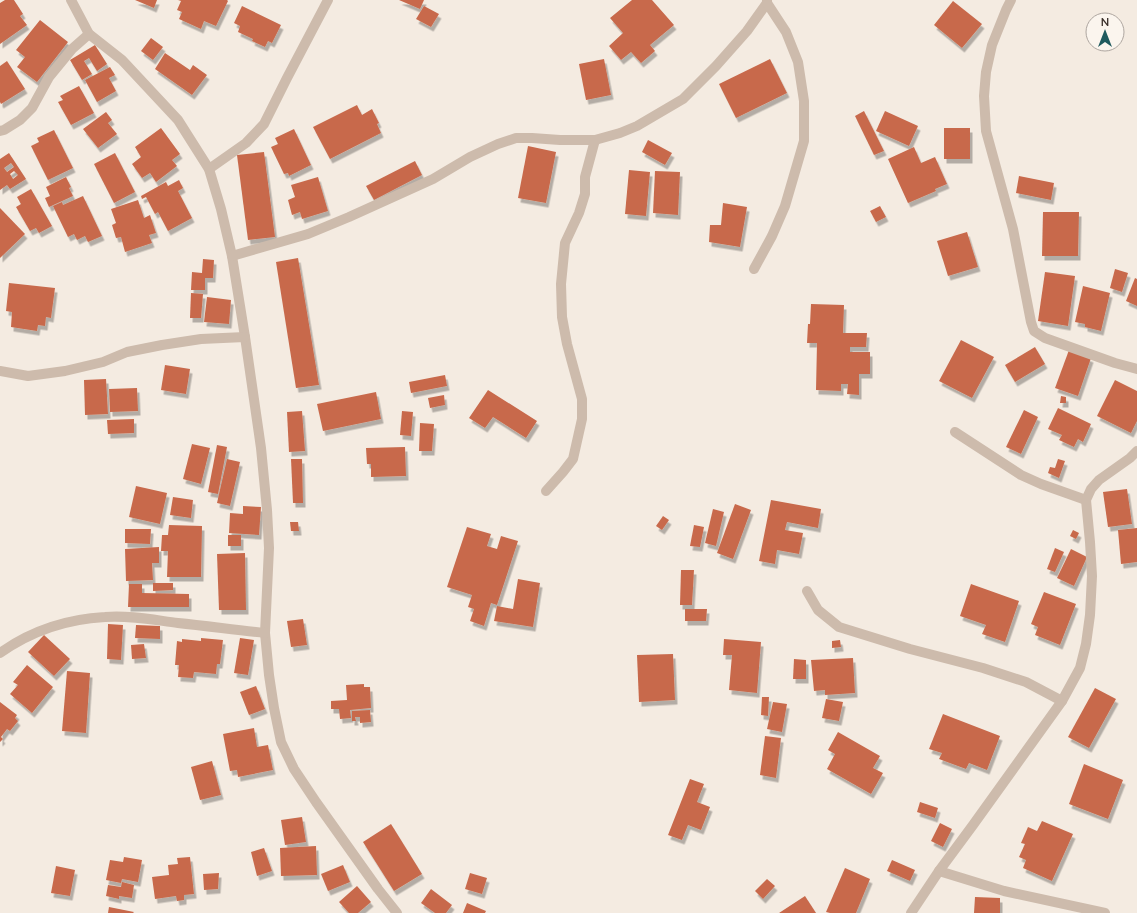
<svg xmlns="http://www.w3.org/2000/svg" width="1137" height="913" viewBox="0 0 1137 913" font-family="Lato,sans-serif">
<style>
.building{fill:#c8694b;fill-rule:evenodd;filter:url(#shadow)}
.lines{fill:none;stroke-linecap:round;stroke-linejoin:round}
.street{stroke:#cdbbac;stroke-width:10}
</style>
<defs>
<filter id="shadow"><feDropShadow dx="2.5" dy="4.5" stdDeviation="0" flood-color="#0004"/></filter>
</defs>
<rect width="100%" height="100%" fill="#f4ebe1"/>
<g class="building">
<path d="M5 0H14L23 14 20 16 27 25 0 44V3Z"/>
<path d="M135 0H157L154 8Z"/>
<path d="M178 0H227L228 1 216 26 204 21 201 29 179 19 182 12 177 10 181 1Z"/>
<path d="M399 0H424L420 9Z"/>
<path d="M632 0H652L674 25 650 45 655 51 641 63 631 52 621 60 609 46 623 33 610 18Z"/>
<path d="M953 1 982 24 962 48 934 25Z"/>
<path d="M242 6 281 25 272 43 268 41 265 47 252 41 253 39 238 32 240 26 234 23Z"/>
<path d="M424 6 439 14 431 27 416 19Z"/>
<path d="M40 20 68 42 37 82 17 67 25 57 16 50Z"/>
<path d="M151 38 163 47 153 60 141 51Z"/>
<path d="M95 45 107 64 97 71 89 58 84 61 92 74 82 80 70 60Z"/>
<path d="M165 53 190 70 193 65 207 75 192 95 155 69Z"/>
<path d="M604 59 611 95 586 100 579 64Z"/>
<path d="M770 59 787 93 736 118 719 84Z"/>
<path d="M7 61 25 89 1 104 0 102V66Z"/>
<path d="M110 67 115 75 109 78 116 91 97 102 85 80Z"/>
<path d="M79 86 94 113 71 125 58 102 63 100 60 96Z"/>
<path d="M357 105 362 115 372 109 379 123 377 124 381 133 330 159 313 127Z"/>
<path d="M864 111 884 151 874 155 855 116Z"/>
<path d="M885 111 918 126 909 146 876 131Z"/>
<path d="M106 112 112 120 108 123 117 134 98 148 83 129Z"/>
<path d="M161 128 180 154 172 160 177 166 156 182 150 173 142 178 132 164 141 157 135 147Z"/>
<rect x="944" y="128" width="26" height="31"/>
<path d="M294 129 311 165 289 176 288 173 284 174 271 147 278 144 275 138Z"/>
<path d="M54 130 73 168 48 180 31 146 39 142 37 138Z"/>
<path d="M648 140 672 153 665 165 642 152Z"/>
<path d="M528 146 556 152 546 203 518 198Z"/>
<path d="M914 147 921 163 935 157 947 184 935 189 936 191 908 203 888 159Z"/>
<path d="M264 152 275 237 248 240 237 155Z"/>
<path d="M9 153 26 179 10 189 7 185 0 190V159ZM11 163 14 167 7 172 4 168ZM14 171 18 175 13 179 10 174Z"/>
<path d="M115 153 135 192 114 203 94 164Z"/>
<path d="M415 161 422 175 374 200 366 186Z"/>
<path d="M629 170 650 172 646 216 625 214Z"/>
<path d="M655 171 680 172 678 215 653 213Z"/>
<path d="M1019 176 1054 183 1051 200 1016 193Z"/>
<path d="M66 177 71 187 69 188 73 196 49 207 45 198 50 196 46 187Z"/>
<path d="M318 177 328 211 302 219 300 212 292 215 288 200 295 197 291 185Z"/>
<path d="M179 180 183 188 178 191 192 218 168 231 158 212 155 214 146 197 142 199 141 196 166 182 168 186Z"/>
<path d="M31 189 52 226 39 233 36 228 30 231 16 207 21 204 17 197Z"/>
<path d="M83 196 102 236 88 242 85 236 77 240 74 234 68 237 53 206 62 202 63 205Z"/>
<path d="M138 200 144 218 150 215 156 233 149 235 152 243 125 252 121 237 116 238 112 225 116 223 111 209Z"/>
<path d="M723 203 747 207 740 247 709 242 710 225H721Z"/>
<path d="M880 206 886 217 876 222 870 211Z"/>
<path d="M0 208 25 234 0 258Z"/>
<path d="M1043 212H1079L1078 256H1042Z"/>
<path d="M967 232 978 267 948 276 937 241Z"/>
<path d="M298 258 319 385 296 388 276 262Z"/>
<path d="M203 259 214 260 213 278H205V290H191L192 272 202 273Z"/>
<path d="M1115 269 1128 273 1122 292 1110 288Z"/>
<path d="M1045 272 1075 276 1068 326 1038 321Z"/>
<path d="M1135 278 1137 279V306L1126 301Z"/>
<path d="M9 283 55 288 51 318 46 317 45 326 38 325 37 331 11 327 12 312 6 311Z"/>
<path d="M1083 286 1110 293 1101 331 1085 327V324L1075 322Z"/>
<path d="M191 293 203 294 201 318H190Z"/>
<path d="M207 297 231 300 229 324 204 322Z"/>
<path d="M811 304 844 305 843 333H867L866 347H850V352H870V374H859V395L847 394 848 384H841V391L816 390 817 343H807L808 324H810Z"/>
<path d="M961 340 994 357 972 398 939 381Z"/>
<path d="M1035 347 1045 364 1015 382 1005 365Z"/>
<path d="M1069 350 1091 358 1078 396 1055 388Z"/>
<path d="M165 365 190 369 186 394 161 390Z"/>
<path d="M445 375 447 386 411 393 409 382Z"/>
<path d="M106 379 108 414 85 415 84 380Z"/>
<path d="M1115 380 1137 391V421L1131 433 1097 416Z"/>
<path d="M137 388 138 411 110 412 109 389Z"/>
<path d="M488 390 537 421 526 438 493 417 485 428 469 418Z"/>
<path d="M376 392 381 419 323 431 317 404Z"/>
<path d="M444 395 445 405 430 408 428 398Z"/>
<path d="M1061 396 1066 397V403H1060Z"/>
<path d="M1058 408 1091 424 1083 442 1078 439 1074 447 1059 440 1062 435 1048 429Z"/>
<path d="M1024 410 1038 417 1021 454 1006 447Z"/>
<path d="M302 411 305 451 289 452 287 412Z"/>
<path d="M402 411 413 412 411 436 400 435Z"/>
<path d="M134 419V433L108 434 107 420Z"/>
<path d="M420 423 434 424 432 451H419Z"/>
<path d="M192 444 210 448 201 484 183 479Z"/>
<path d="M217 445 227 447 218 494 208 492Z"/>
<path d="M405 447 406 476 371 477V464H367L366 448Z"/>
<path d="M227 459 240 462 230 506 217 503Z"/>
<path d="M291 459H302L303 503H293Z"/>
<path d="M1058 459 1065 461 1059 478 1048 473 1050 467 1055 468Z"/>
<path d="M136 486 167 493 160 524 129 517Z"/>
<path d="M1127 489 1132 524 1108 527 1103 492Z"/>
<path d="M173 497 193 500 191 518 170 515Z"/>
<path d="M771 500 821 509 818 528 787 522 785 530 803 533 799 554 777 550 775 564 759 561Z"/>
<path d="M735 504 751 510 733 559 717 553Z"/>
<path d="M243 506 261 507 259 535 229 533 230 513 243 514Z"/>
<path d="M713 509 724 512 716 546 705 543Z"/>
<path d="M663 516 669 520 662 530 656 526Z"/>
<path d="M290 522H298L299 531H291Z"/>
<path d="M169 525 202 526 201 577H167L168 551H161L162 535H168Z"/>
<path d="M694 525 704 527 700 547 690 546Z"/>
<path d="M467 527 491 534 487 546 497 549 501 536 518 541 497 605 491 603 484 626 470 621 474 609 468 607 472 595 447 587Z"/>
<path d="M1137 528V562L1121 564 1118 530Z"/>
<path d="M125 529H151L150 544 125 543Z"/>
<path d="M1073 530 1079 533 1076 539 1070 536Z"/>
<rect x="228" y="535" width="13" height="11"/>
<path d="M159 547V563H152L153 580 126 581 125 549Z"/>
<path d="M1055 548 1064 552 1055 572 1047 569Z"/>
<path d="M1071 549 1087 557 1074 586 1057 578Z"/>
<path d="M245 553 246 610H219L217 554Z"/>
<path d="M681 570H694L692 605H680Z"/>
<path d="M518 579 540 583 533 627 494 621 497 606 513 609Z"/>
<path d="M153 583H173V590L153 591Z"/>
<path d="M129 584H142V593L189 594V607H128Z"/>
<path d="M971 584 1019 601 1005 642 982 634 986 625 960 616Z"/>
<path d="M1044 592 1076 604 1060 645 1035 635 1038 627 1031 624Z"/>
<path d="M685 609H707L706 621H685Z"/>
<path d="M303 619 307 645 291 647 287 621Z"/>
<path d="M108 624 123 625 121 660 107 659Z"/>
<path d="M136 625 160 626V639L135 638Z"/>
<path d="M44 635 70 659 54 676 28 652Z"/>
<path d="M201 638 223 640 220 664H217L216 674 194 672 193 678 178 677 179 665H175L177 641 182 642V639L201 641Z"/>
<path d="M240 638 254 640 248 675 234 673Z"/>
<path d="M724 639 761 642 757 693 729 690 732 655H723Z"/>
<path d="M840 640 841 647 832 648V641Z"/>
<path d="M144 644 146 658 132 659 131 645Z"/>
<path d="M673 654 675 700 639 702 637 655Z"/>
<path d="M853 658 855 693 825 695V690L814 691 811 660Z"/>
<path d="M794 659 806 660V679H793Z"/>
<path d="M27 665 53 687 32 713 10 694 18 685 13 682Z"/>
<path d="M67 671 90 673 86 733 62 731Z"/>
<path d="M364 684V687H370L371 708 350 710 351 718 340 719 339 709H331V701L347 700 346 685Z"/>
<path d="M256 686 265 709 249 715 240 692Z"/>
<path d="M1095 688 1116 699 1089 748 1068 737Z"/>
<path d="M762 697H769L768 716 761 715Z"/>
<path d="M826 699 843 702 839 721 822 718Z"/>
<path d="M0 702 17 715 15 718 18 721 10 731 7 729 1 737 3 739 0 742Z"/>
<path d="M773 702 787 704 782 732 767 729Z"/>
<path d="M370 710 371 722 360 723V717H355L356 721H352V711Z"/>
<path d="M943 714 1000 736 987 770 969 763 966 769 939 759 942 753 929 749Z"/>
<path d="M254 728 257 747 268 745 273 770 238 777 237 770 230 771 223 734Z"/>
<path d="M838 732 880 756 873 768 883 773 871 794 827 769 835 754 828 750Z"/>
<path d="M765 736 781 738 776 778 760 775Z"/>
<path d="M212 761 221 795 200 800 191 767Z"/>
<path d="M1084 764 1123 780 1108 819 1069 804Z"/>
<path d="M690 779 704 784 697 802 710 807 701 830 688 825 682 840 668 835Z"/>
<path d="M920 802 938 808 935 818 917 812Z"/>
<path d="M302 817 306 842 285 845 281 820Z"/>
<path d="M1042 821 1073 834 1052 881 1023 868 1026 860 1019 857 1025 844 1021 843 1028 827 1037 831Z"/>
<path d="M940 823 952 829 943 847 931 841Z"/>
<path d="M391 824 422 874 394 891 363 842Z"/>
<path d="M316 846 317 875 281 876 280 848Z"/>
<path d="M264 848 272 871 257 876 251 852Z"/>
<path d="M124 857 142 860 138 882 122 879 121 883 106 880 110 860 123 862Z"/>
<path d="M190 857 194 894 184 895V900L177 901 176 896 155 899 152 877 169 875 168 865 178 864 177 858Z"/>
<path d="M892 860 915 870 910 881 887 871Z"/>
<path d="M343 865 350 882 328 891 321 874Z"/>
<path d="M56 866 75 870 70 896 51 893Z"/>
<path d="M845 868 870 879 856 913H830L826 912Z"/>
<path d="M219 873 218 889 204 890 203 874Z"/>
<path d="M470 873 487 878 482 894 465 889Z"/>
<path d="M767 879 775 886 763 899 755 891Z"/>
<path d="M122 882 134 885 132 898 119 896V899L106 896 108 885 121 887Z"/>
<path d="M357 886 371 902 358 913H349L339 902Z"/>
<path d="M431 889 452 905 446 913H435L421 903Z"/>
<path d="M805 896 816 913H779Z"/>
<path d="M975 897 1000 898V913H974Z"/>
<path d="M467 903 486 911 485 913H463Z"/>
<path d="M109 907 134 912 133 913H108Z"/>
</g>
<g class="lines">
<g class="street">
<path d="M71 0 89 34 122 60 178 120 209 169 221 209 232 256 245 337 261 448 267 510 269 548 265 633 269 675 274 708 281 742 294 769 316 802 378 889 397 913"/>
<path d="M1011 0 1006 10 992 45 986 72 984 96 986 131 1013 229 1031 322 1034 331 1045 338 1115 363 1137 369"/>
<path d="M0 131 4 130 20 120 32 108 49 77 72 49 89 34"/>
<path d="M209 169 246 143 264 124 287 78 328 0"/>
<path d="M232 256 308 234 349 217 433 179 470 157 498 144 516 138H532L560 140H595L620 133 637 126 683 99 716 66 747 31 767 3V0"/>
<path d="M754 269 772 236 785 206 804 141V101L798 62 786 32 767 3"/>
<path d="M0 371 28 376 65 371 103 362 127 352 162 345 201 339 245 337"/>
<path d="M955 432 1021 475 1041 484 1086 500"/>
<path d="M546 491 563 472 573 459 582 419V399L567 344 562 317 561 284 565 243 579 213 585 194V177L595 140"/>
<path d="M807 591 818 610 839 627 910 649 983 668 1026 682 1062 701"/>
<path d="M0 653C31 631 67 619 105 617 129 615 154 620 178 623 207 626 236 630 265 633"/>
<path d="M939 871 1004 891 1105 913"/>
<path d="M911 913 939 871 973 825 1062 701 1080 668 1086 644 1090 615 1092 576 1090 542 1086 500 1091 489 1099 480 1130 458 1137 451"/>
</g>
</g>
<g transform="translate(1105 32)"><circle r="19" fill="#fbf5ee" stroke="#aea6a0"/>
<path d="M0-3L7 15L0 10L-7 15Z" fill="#1f5a5e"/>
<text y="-6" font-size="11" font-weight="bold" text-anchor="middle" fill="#3b302b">N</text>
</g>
</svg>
